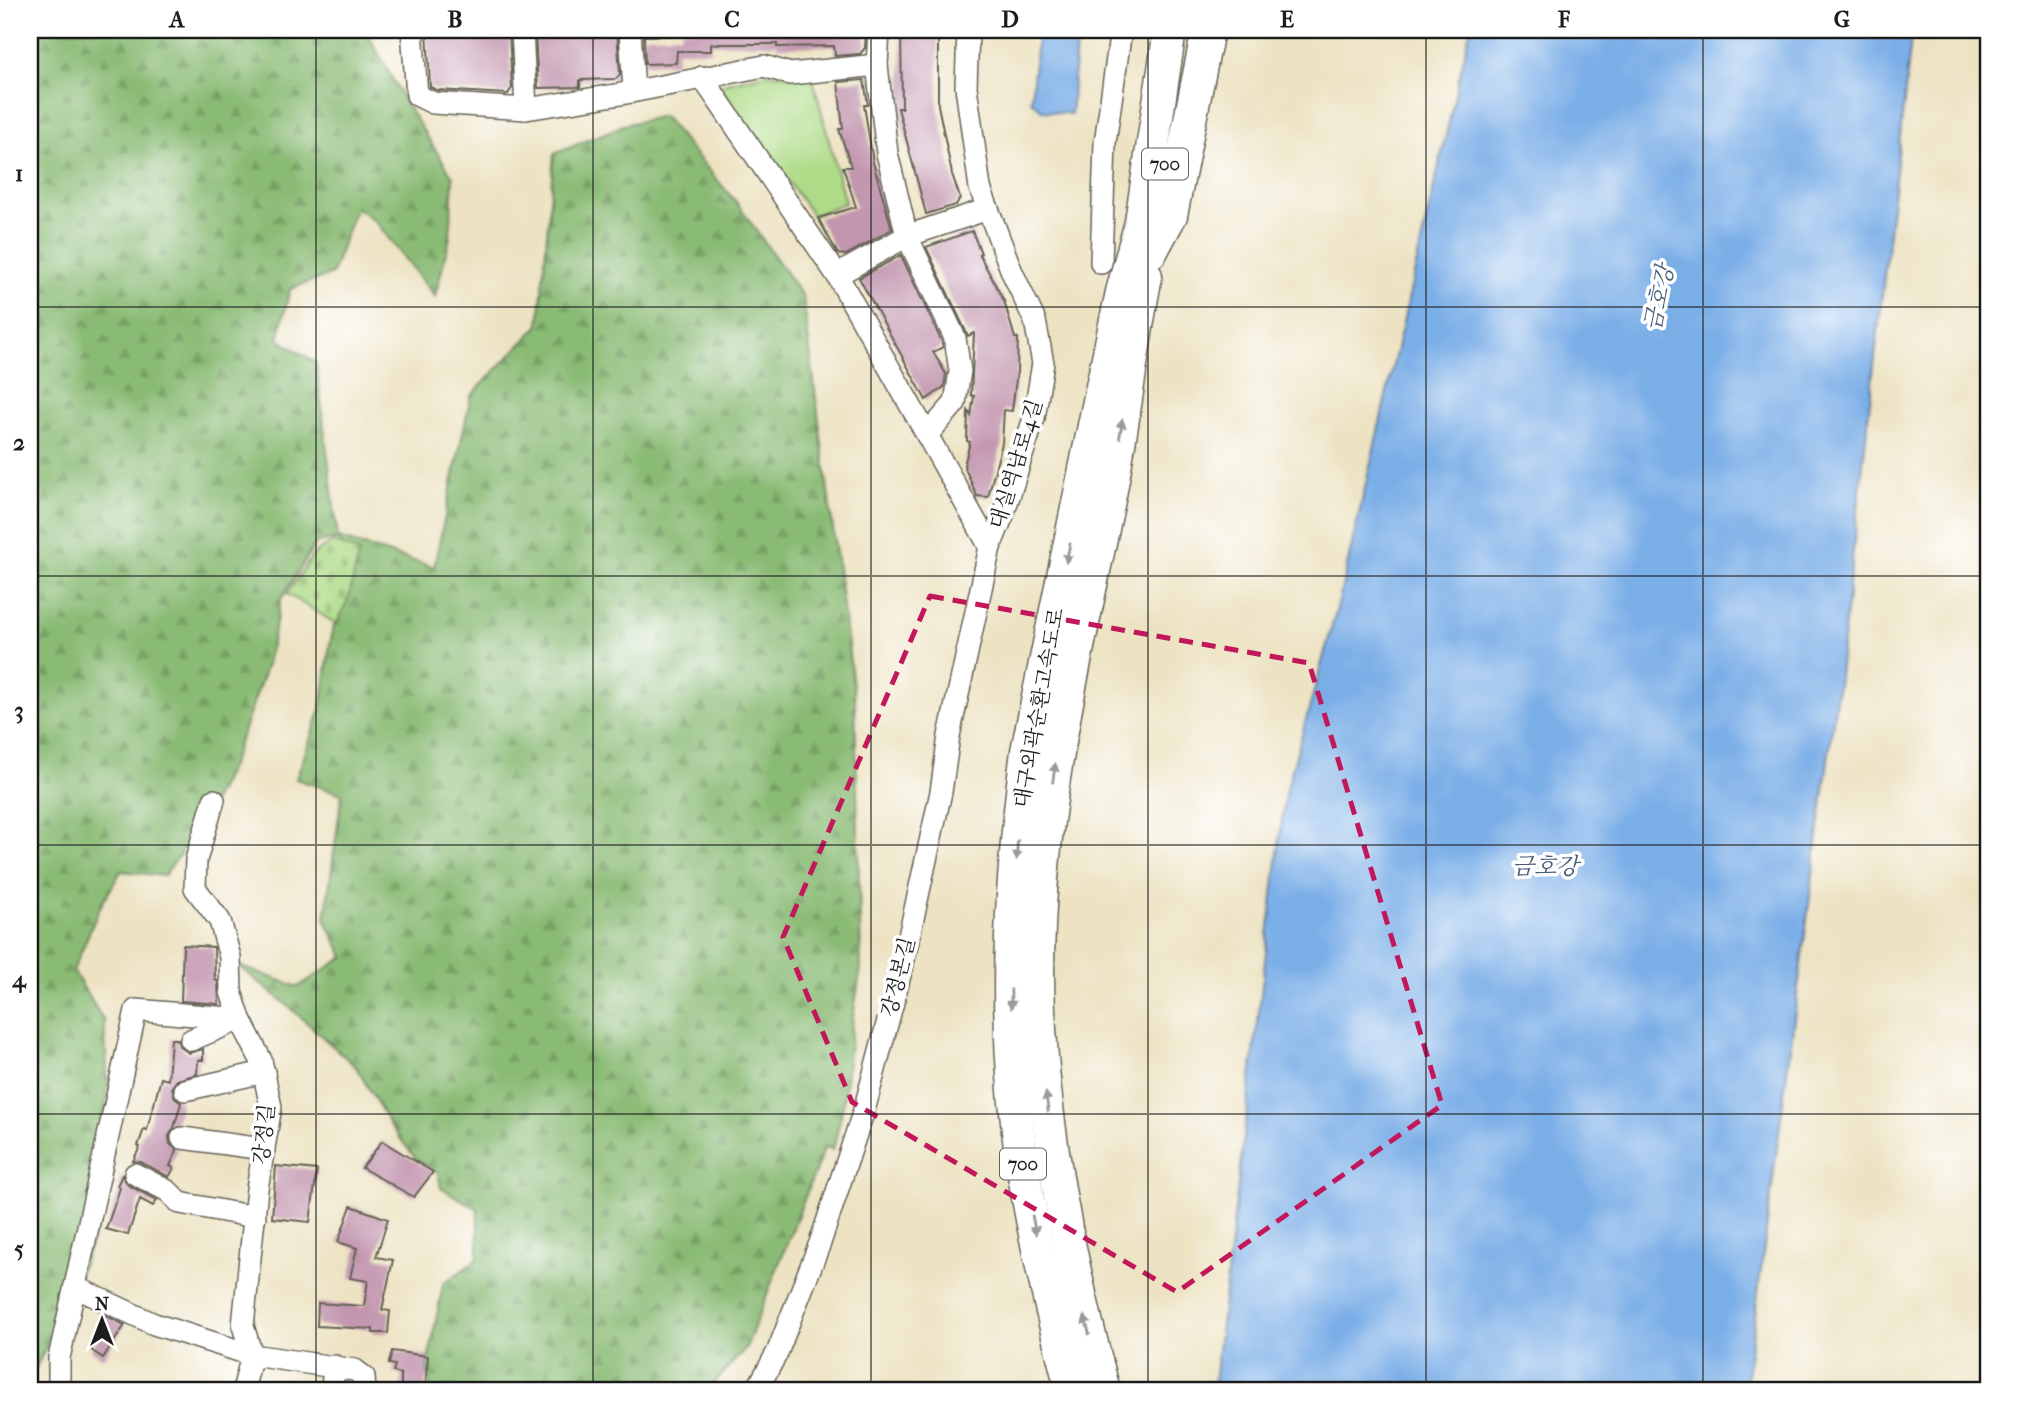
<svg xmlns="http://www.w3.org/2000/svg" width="2019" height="1421" viewBox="0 0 2019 1421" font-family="'IM FELL French Canon','Noto Serif KR',serif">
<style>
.green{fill:#aedb87;stroke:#657c52;stroke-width:2}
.forest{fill:url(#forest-firs);stroke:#536c48;stroke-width:2}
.cemetery{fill:url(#cemetery-stones);stroke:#657c52;stroke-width:2}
.water{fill:#7aaee7;stroke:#4b6582;stroke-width:2}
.building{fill:#c296af}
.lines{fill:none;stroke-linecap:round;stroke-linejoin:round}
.minor-casing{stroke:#656256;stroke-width:24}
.highway-casing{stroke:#656256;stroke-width:35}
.minor{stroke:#fff;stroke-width:21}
.highway{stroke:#fff;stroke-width:32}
.oneway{fill:#999}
.marked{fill:none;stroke:#c2185b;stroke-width:5;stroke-dasharray:14 9;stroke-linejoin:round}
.grid{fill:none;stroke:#1c1c1c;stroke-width:2;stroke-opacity:0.55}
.labels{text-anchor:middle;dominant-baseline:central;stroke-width:7;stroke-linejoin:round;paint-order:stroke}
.shield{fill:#fff;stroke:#606060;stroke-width:2}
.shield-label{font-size:19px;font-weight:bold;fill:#1c1c1c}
.street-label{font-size:21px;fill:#1c1c1c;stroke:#fff}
.water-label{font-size:23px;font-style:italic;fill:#465e77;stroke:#fff}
.neatline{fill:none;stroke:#1c1c1c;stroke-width:2.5}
.grid-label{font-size:23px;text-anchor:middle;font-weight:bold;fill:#1c1c1c}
</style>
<defs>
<pattern id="forest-firs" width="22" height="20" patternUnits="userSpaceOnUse" patternTransform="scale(1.75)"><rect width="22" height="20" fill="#8abb74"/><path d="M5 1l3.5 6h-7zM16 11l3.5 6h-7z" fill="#76a064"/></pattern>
<pattern id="cemetery-stones" width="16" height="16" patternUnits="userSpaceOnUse" patternTransform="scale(1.75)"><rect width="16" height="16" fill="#aedb87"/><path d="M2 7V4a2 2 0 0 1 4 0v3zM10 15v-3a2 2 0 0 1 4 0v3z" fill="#95bb74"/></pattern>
</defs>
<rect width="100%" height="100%" fill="#fff"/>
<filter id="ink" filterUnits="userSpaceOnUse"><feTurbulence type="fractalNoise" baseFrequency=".0143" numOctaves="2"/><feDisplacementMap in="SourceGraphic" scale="14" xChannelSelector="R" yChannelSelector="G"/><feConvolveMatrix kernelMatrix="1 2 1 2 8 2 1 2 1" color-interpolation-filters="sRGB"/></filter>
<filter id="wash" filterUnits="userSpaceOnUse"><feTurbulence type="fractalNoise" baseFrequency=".00686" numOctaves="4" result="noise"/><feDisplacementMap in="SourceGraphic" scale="28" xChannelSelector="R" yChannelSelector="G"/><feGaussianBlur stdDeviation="1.57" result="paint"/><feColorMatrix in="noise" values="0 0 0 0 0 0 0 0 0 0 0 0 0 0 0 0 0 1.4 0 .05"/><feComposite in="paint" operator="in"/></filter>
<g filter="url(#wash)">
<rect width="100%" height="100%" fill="#ede3c3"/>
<path class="green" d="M766 74 812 75 845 203 813 216 719 85Z"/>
<path class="forest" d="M30 30 366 31 408 107 453 177 450 237 435 297 375 221 356 207 332 274 290 289 278 339 316 363 338 538 434 567 471 396 539 325 554 154 624 125 663 116 737 203 803 297 855 700 861 968 853 1017 843 1106 833 1150 825 1146 746 1348 707 1391H430L427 1368 443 1284 478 1259V1209L441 1188 438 1173 415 1158 390 1125 356 1067 285 1003 237 965 298 987 344 957 325 919 342 794 296 779 321 709 330 644 346 573 338 539 316 543 281 599 267 664 232 763 202 823 164 876 121 871 99 909 73 971 104 1021 108 1086 98 1224 68 1302 30 1380Z"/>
<path class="cemetery" d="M333 542 359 552 349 597 337 624 287 594 314 554Z"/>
<g class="water">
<path d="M1038 30H1077L1071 114 1043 111 1031 101Z"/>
<path d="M1470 30H1912L1838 684 1745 1391H1213L1285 795 1339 601Z"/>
</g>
<g id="blocks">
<g class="building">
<path d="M427 30H509L512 88 508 94 437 90 430 87Z"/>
<path d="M535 30H617L620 74 616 79 580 80V87L538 88Z"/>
<path d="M681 30H866L865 48 860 54 835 56 834 46 777 47V44H711V51H677L676 63 645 64 644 36 681 35Z"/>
<path d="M901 30H938V105L952 174 960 198 956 205 926 214 898 108H902Z"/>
<path d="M864 80 868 105H864L873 162 892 229 846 255 838 254 818 218 856 207 843 167H851L839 129H843L838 82Z"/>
<path d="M972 231 981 253 979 254 1004 301 1015 338H1018L1017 372 1012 411 1004 410 1002 443 988 497 977 496 964 466 970 442 967 441 968 411 971 416 974 396 971 395 974 333 968 336 926 247Z"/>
<path d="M901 255 942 342 943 347 933 352 946 374 944 387 926 400 859 278Z"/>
<path d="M183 945 214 947 215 980 218 981 219 1004 181 1001Z"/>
<path d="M171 1039H178L179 1046 189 1053 203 1049V1060H198L197 1074 177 1080 172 1087 175 1098 181 1103 174 1128 169 1136 170 1144 177 1150 170 1166 174 1168 169 1177 141 1162 133 1161 140 1147 138 1146 144 1129 147 1130 161 1078 168 1080Z"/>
<path d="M382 1141 433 1172 414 1197 362 1168Z"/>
<path d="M276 1166 317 1170 310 1222 272 1218Z"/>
<path d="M122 1175 128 1185 157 1200 153 1206 140 1199 128 1235 106 1229 120 1188 117 1186Z"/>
<path d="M351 1206 388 1219 376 1257 393 1260 382 1310 390 1311 388 1333H373V1329L317 1326 318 1303 364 1306 368 1281 350 1278 357 1248 338 1242Z"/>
<path d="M102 1314 125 1325 103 1358 91 1350 104 1326 99 1322Z"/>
<path d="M392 1351 428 1356 425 1391H401V1374L393 1372 395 1365 389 1364Z"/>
</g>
</g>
</g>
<g filter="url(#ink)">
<use href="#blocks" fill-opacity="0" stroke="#656256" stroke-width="2"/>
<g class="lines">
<defs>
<g id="minor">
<path d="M412 30 417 95 433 103 526 109 621 94 764 66 790 74 877 65 887 153 907 236 955 338 960 371 955 403 927 435"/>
<path d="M522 30 526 109"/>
<path d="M630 30 634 91"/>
<path d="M877 65 879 30"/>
<path d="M702 77 837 275 990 547"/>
<path d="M1101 263 1105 143 1121 30"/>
<path d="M837 275 907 236 988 209"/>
<path d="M214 800 196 860 195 888 220 921 230 957 231 992 240 1019 261 1060 271 1107 257 1189 243 1326 252 1355"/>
<path d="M191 1040 238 1020"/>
<path d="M185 1090 264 1072"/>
<path d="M182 1138 264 1149"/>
<path d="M135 1174 168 1191 180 1203 255 1217"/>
<path d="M75 1287 154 1324 252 1355 355 1370 364 1377 365 1391"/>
<path d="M59 1391V1358L136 1010 240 1019"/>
<path d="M243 1391 252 1355"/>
<path d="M331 1391 335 1366"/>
<path d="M756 1391 777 1353 820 1243 865 1107 902 968 941 792 949 736 990 547 1003 515 1034 418 1043 363 1035 321 1012 272 980 188 966 87 968 30"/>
</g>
<g id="highway">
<path d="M1151 252 1171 215 1208 30"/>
<path d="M1072 1391C1053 1318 1035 1244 1023 1169 1002 1031 1009 889 1027 751L1110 348 1122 292 1141 222 1170 30"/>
<path d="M1104 1391C1071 1267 1045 1140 1039 1011 1031 838 1074 669 1109 500 1124 426 1131 351 1146 276"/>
</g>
</defs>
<use href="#minor" class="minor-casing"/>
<use href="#highway" class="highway-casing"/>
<use href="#minor" class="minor"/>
<use href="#highway" class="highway"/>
</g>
<defs><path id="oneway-solid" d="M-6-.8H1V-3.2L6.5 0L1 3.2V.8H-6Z" transform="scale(1.75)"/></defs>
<g class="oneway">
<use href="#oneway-solid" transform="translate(1121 429) rotate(-81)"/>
<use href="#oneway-solid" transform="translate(1068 553) rotate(102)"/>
<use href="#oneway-solid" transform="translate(1054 773) rotate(-82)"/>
<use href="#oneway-solid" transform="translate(1017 850) rotate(93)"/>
<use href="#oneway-solid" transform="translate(1011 999) rotate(89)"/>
<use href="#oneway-solid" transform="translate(1047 1102) rotate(-97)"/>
<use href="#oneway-solid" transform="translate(1034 1225) rotate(79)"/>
<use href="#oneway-solid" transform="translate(1087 1325) rotate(-104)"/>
</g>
</g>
<path class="marked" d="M930 596 1309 663 1442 1105 1177 1292 852 1102 783 937Z"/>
<path class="grid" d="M316 30V1391M593 30V1391M871 30V1391M1148 30V1391M1426 30V1391M1703 30V1391M30 307H1989M30 576H1989M30 845H1989M30 1114H1989"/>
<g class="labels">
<g class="shield">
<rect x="1142" y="148.5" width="46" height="31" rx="5"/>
<rect x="1000" y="1148.5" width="46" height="31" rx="5"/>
</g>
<g class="shield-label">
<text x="1165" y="164">700</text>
<text x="1023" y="1164">700</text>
</g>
<g class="street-label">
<text transform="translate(1016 464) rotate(-73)">대실역남로4길</text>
<text transform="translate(1039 708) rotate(-80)">대구외곽순환고속도로</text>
<text transform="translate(898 977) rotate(-76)">강정본길</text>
<text transform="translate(264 1134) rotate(-84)">강정길</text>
</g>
<g class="water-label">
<text transform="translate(1659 298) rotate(-78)">금호강</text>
<text x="1545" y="866">금호강</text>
</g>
</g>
<rect width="2019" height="1421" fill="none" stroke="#fff" stroke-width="77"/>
<g transform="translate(102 1320)" stroke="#ffffff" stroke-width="5" paint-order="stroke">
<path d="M0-5L12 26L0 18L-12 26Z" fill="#1c1c1c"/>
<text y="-10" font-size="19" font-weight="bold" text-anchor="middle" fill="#1c1c1c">N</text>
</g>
<rect x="38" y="38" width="1942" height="1344" class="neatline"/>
<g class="grid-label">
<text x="177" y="27">A</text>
<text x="455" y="27">B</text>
<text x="732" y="27">C</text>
<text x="1010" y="27">D</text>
<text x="1287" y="27">E</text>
<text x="1564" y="27">F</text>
<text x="1842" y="27">G</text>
<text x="19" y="181">1</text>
<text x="19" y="450">2</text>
<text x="19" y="718">3</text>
<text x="19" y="987">4</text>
<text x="19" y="1256">5</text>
</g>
</svg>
